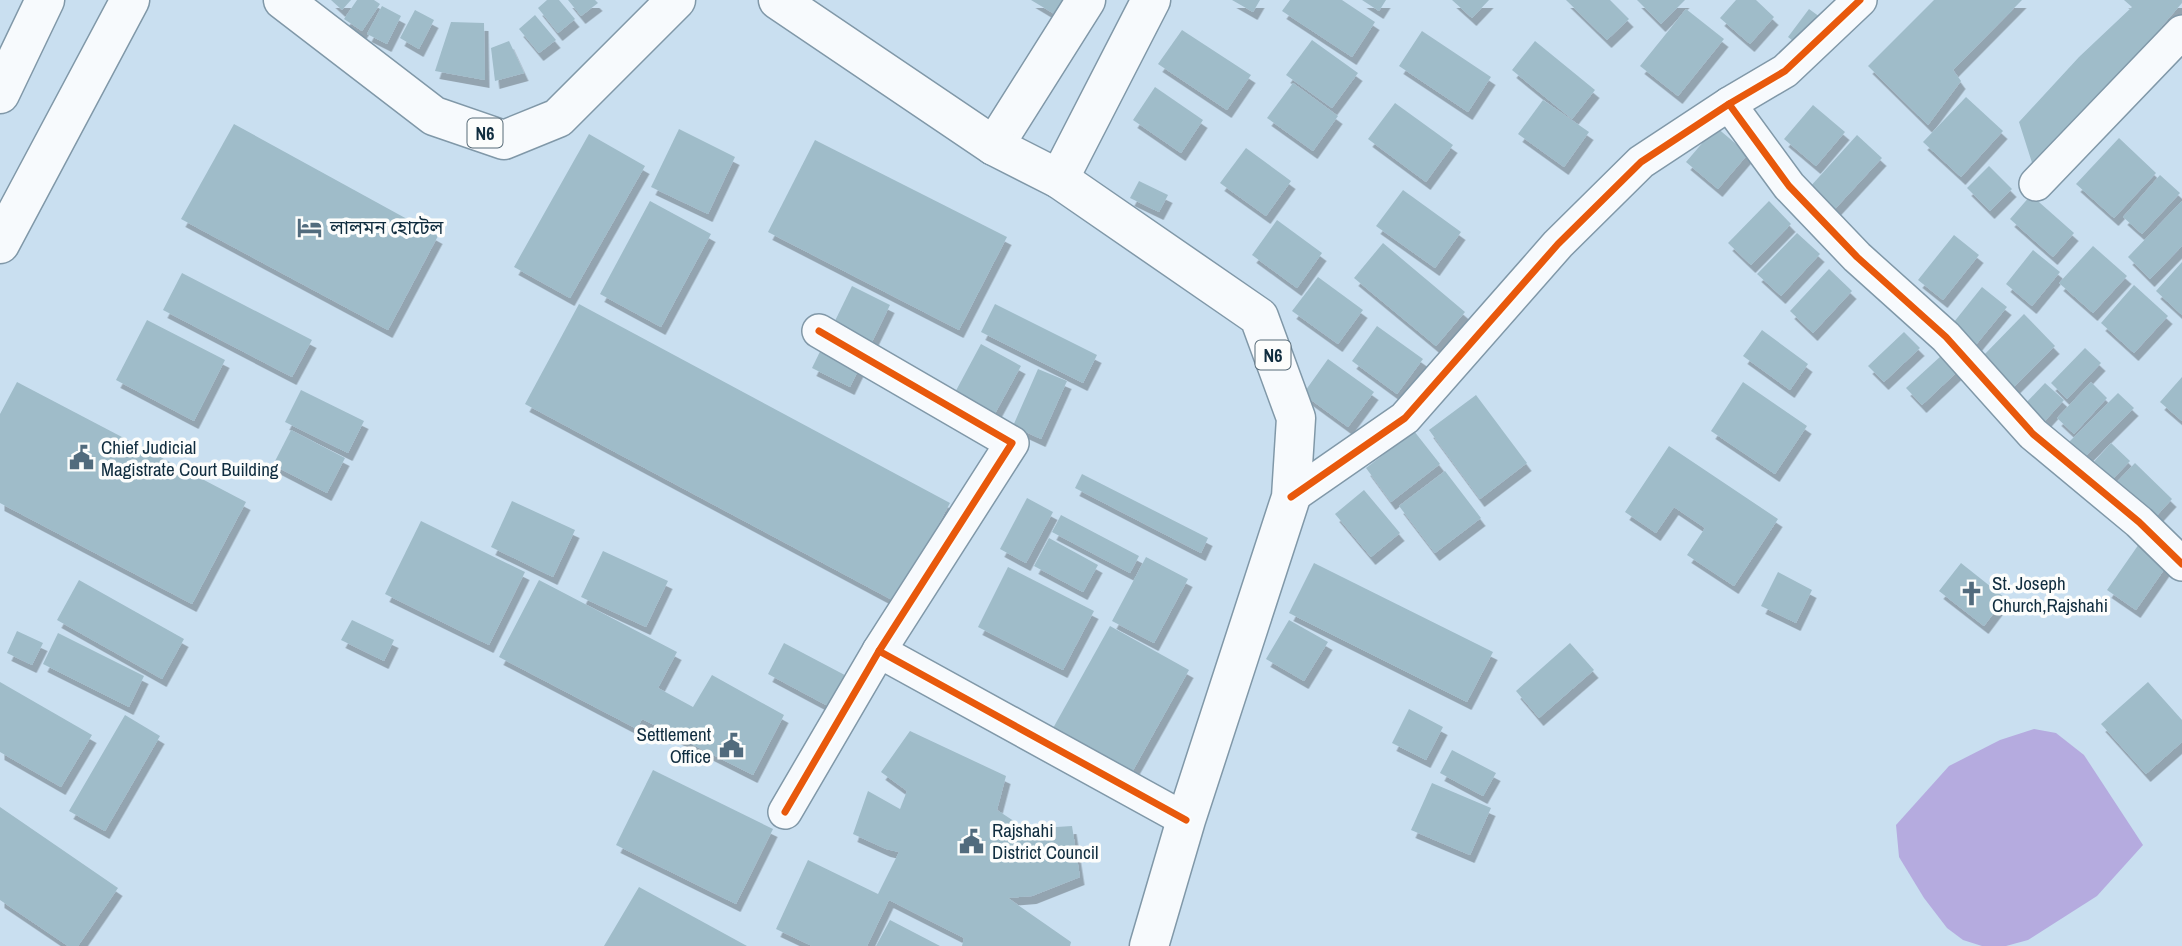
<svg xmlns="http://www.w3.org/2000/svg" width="2182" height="946" viewBox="0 0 2182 946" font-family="'Archivo Narrow','Noto Sans Bengali',sans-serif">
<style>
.water{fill:#b5abdf}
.building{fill:#9fbcc9;filter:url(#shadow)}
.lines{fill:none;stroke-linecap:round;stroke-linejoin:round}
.minor-casing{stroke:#8098a8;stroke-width:36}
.tertiary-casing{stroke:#8098a8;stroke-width:41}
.trunk-casing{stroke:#8098a8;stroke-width:41}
.minor{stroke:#f7fafd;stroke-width:33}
.tertiary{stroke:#f7fafd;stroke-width:38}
.trunk{stroke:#f7fafd;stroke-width:38}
.cycleway-casing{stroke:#fcfdfc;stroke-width:11}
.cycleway{stroke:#e8590c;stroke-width:7}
.labels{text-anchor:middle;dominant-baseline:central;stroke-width:7;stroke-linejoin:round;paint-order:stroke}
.shield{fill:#fcfdfc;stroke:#576b78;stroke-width:2}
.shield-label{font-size:18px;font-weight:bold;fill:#102d3f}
.poi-label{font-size:19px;fill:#102d3f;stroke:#fcfdfc;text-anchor:start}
</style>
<defs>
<filter id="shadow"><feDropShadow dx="4.5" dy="8" stdDeviation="0" flood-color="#0004"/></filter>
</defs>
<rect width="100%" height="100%" fill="#c9dff0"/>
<path class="water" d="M2034 729 2056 733 2084 755 2143 845 2097 896 2028 940 2006 946H1982L1963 940 1947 928 1924 898 1899 857 1896 825 1949 766 2000 740Z"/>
<g class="building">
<path d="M331 0H351L342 10Z"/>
<path d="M357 0H374L380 4 362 31 344 19Z"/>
<path d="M547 0H559L575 19 558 33 538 8Z"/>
<path d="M568 0H595L598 3 581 16Z"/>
<path d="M1031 0H1065L1056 15Z"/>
<path d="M1232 0H1260L1253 12Z"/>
<path d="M1290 0H1342L1375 22 1352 57 1282 11Z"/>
<path d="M1362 0H1386L1379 11Z"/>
<path d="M1452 0H1489L1472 18Z"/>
<path d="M1566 0H1610L1629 19 1607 40Z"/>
<path d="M1637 0H1685L1661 24Z"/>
<path d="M1736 0H1756L1774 17 1750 44 1720 18Z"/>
<path d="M1934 0H2022L1953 70 1961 81 1928 125 1868 66Z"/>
<path d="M2124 0H2182V3L2161 27 2171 32 2035 172 2019 122 2079 57 2132 7Z"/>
<path d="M382 6 401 16 387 44 367 34Z"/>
<path d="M1686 9 1724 39 1678 96 1640 66Z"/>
<path d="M1809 9 1831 25 1810 54 1788 37Z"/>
<path d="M415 10 434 20 419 49 400 38Z"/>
<path d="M535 15 556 40 539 53 519 29Z"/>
<path d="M451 22 484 23 485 80 435 71Z"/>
<path d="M1182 30 1251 75 1227 110 1158 64Z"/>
<path d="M1422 31 1491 77 1468 112 1399 66Z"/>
<path d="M1312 40 1358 73 1332 108 1286 75Z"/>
<path d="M509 41 524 73 495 81 491 48Z"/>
<path d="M1535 41 1595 90 1572 119 1512 70Z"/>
<path d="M1293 83 1338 116 1313 151 1267 118Z"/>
<path d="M1155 87 1203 120 1181 153 1133 120Z"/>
<path d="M1966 97 2003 131 1961 177 1923 142Z"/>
<path d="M1543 100 1589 132 1564 167 1518 134Z"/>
<path d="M1395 103 1453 145 1426 182 1368 139Z"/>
<path d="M1813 105 1845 132 1816 166 1784 139Z"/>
<path d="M234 124 438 236 388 330 181 219Z"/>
<path d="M1716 127 1748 154 1718 189 1686 162Z"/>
<path d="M679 129 735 157 708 214 651 187Z"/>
<path d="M589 134 645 166 570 298 514 267Z"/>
<path d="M1857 135 1882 158 1834 210 1809 188Z"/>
<path d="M2119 138 2156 173 2114 218 2076 184Z"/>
<path d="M815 140 1007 237 959 330 768 232Z"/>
<path d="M1246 148 1291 181 1266 216 1220 183Z"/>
<path d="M1989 166 2012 189 1990 211 1967 188Z"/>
<path d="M2160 175 2180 193 2142 234 2123 217Z"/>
<path d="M1139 181 1168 195 1159 212 1130 198Z"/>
<path d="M1403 190 1461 232 1435 268 1376 226Z"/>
<path d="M2031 195 2074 233 2053 257 2010 219Z"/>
<path d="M650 201 711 234 661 327 600 294Z"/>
<path d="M1769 201 1791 224 1751 265 1728 243Z"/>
<path d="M2182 201V246L2150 279 2128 257Z"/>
<path d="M1277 220 1322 253 1297 288 1252 255Z"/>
<path d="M1797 233 1820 254 1781 296 1757 274Z"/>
<path d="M1954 235 1979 255 1943 300 1918 280Z"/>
<path d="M1383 243 1465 312 1436 346 1354 278Z"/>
<path d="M2093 246 2127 276 2093 313 2059 283Z"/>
<path d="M2033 250 2060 272 2032 306 2006 284Z"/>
<path d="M2182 262V315L2156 291Z"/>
<path d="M1829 269 1852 291 1813 333 1790 311Z"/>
<path d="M182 273 312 340 292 377 163 310Z"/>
<path d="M1318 277 1363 310 1338 344 1292 311Z"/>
<path d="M2134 285 2168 316 2134 353 2101 323Z"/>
<path d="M852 286 890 305 850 387 812 368Z"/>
<path d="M1982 287 2007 307 1970 352 1946 332Z"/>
<path d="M579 304 950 503 896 602 525 404Z"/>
<path d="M995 304 1097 355 1083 383 981 332Z"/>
<path d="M2024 314 2055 346 2011 390 1980 359Z"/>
<path d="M147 320 225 360 194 421 116 380Z"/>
<path d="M1377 326 1423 359 1397 394 1352 361Z"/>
<path d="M1762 330 1808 364 1790 390 1743 356Z"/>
<path d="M1904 332 1920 348 1884 382 1868 366Z"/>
<path d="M981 344 1021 366 992 419 952 398Z"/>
<path d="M2085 348 2101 363 2067 399 2051 383Z"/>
<path d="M1942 355 1958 371 1922 405 1906 388Z"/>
<path d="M1328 359 1374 392 1348 427 1303 394Z"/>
<path d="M1038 369 1067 381 1041 439 1013 426Z"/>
<path d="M2182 377V421L2160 402Z"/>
<path d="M17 382 246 502 192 604 0 503V414Z"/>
<path d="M1743 382 1807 426 1775 474 1711 431Z"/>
<path d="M2091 382 2107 398 2074 434 2057 418Z"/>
<path d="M2045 383 2064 400 2043 423 2024 405Z"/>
<path d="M301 390 364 421 348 453 285 422Z"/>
<path d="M2118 393 2134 408 2083 459 2068 443Z"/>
<path d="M1476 395 1527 463 1480 499 1429 430Z"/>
<path d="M291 430 345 458 327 493 273 465Z"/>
<path d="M1414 431 1440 464 1391 502 1366 468Z"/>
<path d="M2111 443 2130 461 2109 483 2090 466Z"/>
<path d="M1669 446 1778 519 1734 586 1687 555 1705 528 1674 507 1656 533 1625 512Z"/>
<path d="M2135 463 2172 499 2151 522 2114 485Z"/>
<path d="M1445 471 1481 518 1435 553 1399 506Z"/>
<path d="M1082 474 1208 538 1201 553 1075 488Z"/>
<path d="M1364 490 1400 533 1371 557 1335 514Z"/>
<path d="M1027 498 1053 512 1026 563 1000 549Z"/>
<path d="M512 501 575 530 553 577 491 547Z"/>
<path d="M1061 515 1139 556 1130 573 1052 532Z"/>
<path d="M421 521 525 572 489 645 385 594Z"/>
<path d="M1049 538 1098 565 1083 592 1034 566Z"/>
<path d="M2139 544 2168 564 2136 610 2107 590Z"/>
<path d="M603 551 668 581 646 627 581 597Z"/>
<path d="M1146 557 1188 579 1154 643 1112 621Z"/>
<path d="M1314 563 1493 652 1467 702 1289 613Z"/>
<path d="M1961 563 2005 598 1984 626 1939 591Z"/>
<path d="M1008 567 1094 611 1063 670 978 627Z"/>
<path d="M1778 572 1812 590 1796 623 1761 606Z"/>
<path d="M79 580 184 639 162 679 57 620Z"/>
<path d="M539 580 677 652 658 688 693 707 712 675 784 715 753 775 642 719 637 729 499 657Z"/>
<path d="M352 620 394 640 384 661 341 640Z"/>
<path d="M1289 620 1328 642 1304 681 1266 659Z"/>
<path d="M1110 626 1189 670 1131 774 1052 730Z"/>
<path d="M17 631 43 643 32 665 7 653Z"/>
<path d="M58 633 144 676 129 707 43 664Z"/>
<path d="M784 643 858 682 841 713 768 674Z"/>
<path d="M1570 643 1594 670 1539 718 1516 691Z"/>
<path d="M0 682 92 735 61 787 0 752Z"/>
<path d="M2148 682 2182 720V742L2146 774 2101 724Z"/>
<path d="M1409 709 1443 727 1426 760 1392 743Z"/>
<path d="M125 715 160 736 105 831 69 811Z"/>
<path d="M910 731 1006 776 997 810 1026 829 1072 826 1080 877 1032 896 1008 898 1071 942 1070 946H962L964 938 889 900 867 946H812L776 929 808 860 878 894 899 852 886 849 853 834 868 791 900 809 907 791 881 772Z"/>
<path d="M1452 750 1496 773 1483 796 1440 773Z"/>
<path d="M653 770 773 829 736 904 616 845Z"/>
<path d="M1432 783 1491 808 1470 855 1411 830Z"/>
<path d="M0 807 118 888 78 946H68L0 900Z"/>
<path d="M639 887 747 946H604Z"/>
<path d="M890 920 940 946H876Z"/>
</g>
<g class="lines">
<defs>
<g id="minor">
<path d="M1729 104 1789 186 1857 257 1946 337 2033 434 2139 522 2182 564"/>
<path d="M2036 184 2182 32"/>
<path d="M1291 497 1405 418 1558 244 1641 162 1729 104 1785 71 1860 0"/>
<path d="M879 651 1186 820"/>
<path d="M785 812 879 651 1012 443 819 331"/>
</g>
<g id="tertiary">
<path d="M0 94 45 0"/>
<path d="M994 146 1086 0"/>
<path d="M1059 179 1151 0"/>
<path d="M0 244 130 0"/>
</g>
<g id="trunk">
<path d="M283 0 434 116 504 140 558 118 676 0"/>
<path d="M778 0 994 146 1059 179 1259 317 1296 418 1291 497 1186 820 1149 946"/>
</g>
</defs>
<use href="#minor" class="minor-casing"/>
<use href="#tertiary" class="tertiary-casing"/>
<use href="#trunk" class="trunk-casing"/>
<use href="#minor" class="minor"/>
<use href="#tertiary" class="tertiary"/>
<use href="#trunk" class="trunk"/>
<defs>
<g id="cycleway">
<path d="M1729 104 1789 186 1857 257 1946 337 2033 434 2139 522 2182 564"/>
<path d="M1291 497 1405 418 1558 244 1641 162 1729 104 1785 71 1860 0"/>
<path d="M879 651 1186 820"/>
<path d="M785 812 879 651 1012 443 819 331"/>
</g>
</defs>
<use href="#cycleway" class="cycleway-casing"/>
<use href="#cycleway" class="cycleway"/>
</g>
<defs>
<symbol id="hotel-bare" viewBox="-9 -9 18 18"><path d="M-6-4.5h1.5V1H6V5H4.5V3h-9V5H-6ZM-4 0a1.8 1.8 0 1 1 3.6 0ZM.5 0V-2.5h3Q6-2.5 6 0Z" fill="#516b7d" stroke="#fcfdfc" stroke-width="2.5" paint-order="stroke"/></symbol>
<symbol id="civic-bare" viewBox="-9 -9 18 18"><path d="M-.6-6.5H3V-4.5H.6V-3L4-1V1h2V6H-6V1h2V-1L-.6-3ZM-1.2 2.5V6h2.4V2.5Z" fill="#516b7d" stroke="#fcfdfc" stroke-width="2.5" paint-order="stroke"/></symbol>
<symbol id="church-bare" viewBox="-9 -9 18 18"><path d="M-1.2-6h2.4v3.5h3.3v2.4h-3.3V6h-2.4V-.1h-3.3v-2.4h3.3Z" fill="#516b7d" stroke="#fcfdfc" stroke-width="2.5" paint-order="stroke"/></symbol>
</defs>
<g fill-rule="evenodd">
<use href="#hotel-bare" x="292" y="210" width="35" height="35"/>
<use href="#civic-bare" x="64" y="440" width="35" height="35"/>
<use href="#church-bare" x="1954" y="576" width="35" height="35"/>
<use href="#civic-bare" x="714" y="728" width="35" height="35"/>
<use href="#civic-bare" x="954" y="824" width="35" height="35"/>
</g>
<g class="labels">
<g class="shield">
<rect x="467.5" y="118.5" width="35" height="29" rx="5"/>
<rect x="1255.5" y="340.5" width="35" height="29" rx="5"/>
</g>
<g class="shield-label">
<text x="485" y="133">N6</text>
<text x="1273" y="355">N6</text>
</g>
<g class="poi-label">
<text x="330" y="227">লালমন হোটেল</text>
<text x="101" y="447">Chief Judicial<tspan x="101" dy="22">Magistrate Court Building</tspan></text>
<text x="1992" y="583">St. Joseph<tspan x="1992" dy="22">Church,Rajshahi</tspan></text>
<text x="711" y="734" text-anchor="end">Settlement<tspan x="711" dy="22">Office</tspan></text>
<text x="992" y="830">Rajshahi<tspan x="992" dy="22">District Council</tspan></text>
</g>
</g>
</svg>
